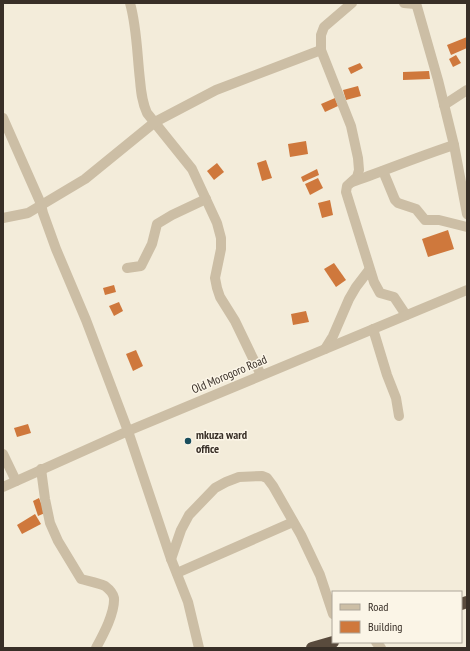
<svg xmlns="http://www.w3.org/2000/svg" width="470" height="651" viewBox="0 0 470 651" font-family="'PT Sans Narrow',sans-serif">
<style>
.building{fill:#cf783c}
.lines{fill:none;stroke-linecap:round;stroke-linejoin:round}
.minor{stroke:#ccbea5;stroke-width:10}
.highway{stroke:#594b3d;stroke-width:12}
.poi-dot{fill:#194d5c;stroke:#fbf5e7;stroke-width:1.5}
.labels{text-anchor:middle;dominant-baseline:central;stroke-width:3;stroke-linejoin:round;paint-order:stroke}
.street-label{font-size:12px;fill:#382f27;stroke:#fbf5e7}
.poi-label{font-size:12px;font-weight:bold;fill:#382f27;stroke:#fbf5e7;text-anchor:start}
</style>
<rect width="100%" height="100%" fill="#f3ecda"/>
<g class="building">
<path d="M467 37V48L451 55 447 45Z"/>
<path d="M456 55 461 63 453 67 449 59Z"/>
<path d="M360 63 363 68 351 74 348 68Z"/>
<path d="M429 71 430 79 403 80V72Z"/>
<path d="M358 86 361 96 346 100 343 90Z"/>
<path d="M335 98 338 106 325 112 321 104Z"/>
<path d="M306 141 308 154 290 157 288 144Z"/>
<path d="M266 160 272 178 262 181 257 163Z"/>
<path d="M217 163 224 172 214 180 207 171Z"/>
<path d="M317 169 319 175 303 182 301 177Z"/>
<path d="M318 178 323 188 310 195 305 184Z"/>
<path d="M330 200 333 215 322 218 318 203Z"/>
<path d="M448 230 454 249 428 257 422 239Z"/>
<path d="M334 263 346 280 336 287 324 269Z"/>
<path d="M114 285 116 292 105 295 103 288Z"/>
<path d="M119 302 123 311 114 316 109 306Z"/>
<path d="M306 311 309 322 293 325 291 314Z"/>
<path d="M136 350 143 366 133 371 126 354Z"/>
<path d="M28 424 31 433 17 437 14 428Z"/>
<path d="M39 498 45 513 38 516 33 501Z"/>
<path d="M35 514 41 524 22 534 17 525Z"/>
</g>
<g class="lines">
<g class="minor">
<path d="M130 3C137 28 137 54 140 80 141 92 142 102 147 113L192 169 217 223 221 238V249L215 278 217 288 220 297 235 321 261 375"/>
<path d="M352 3 324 27 321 35V50L351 126 358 158 359 170 357 177 347 186 346 192 374 282 380 293 394 297 406 315"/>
<path d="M404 3 415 4"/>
<path d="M416 3 438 80 454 145 467 214"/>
<path d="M444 105 467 90"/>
<path d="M3 118 41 204 43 213 56 249 86 320 128 431 171 559 188 602 199 648"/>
<path d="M383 171 395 200 398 203 416 209 425 220H439L467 227"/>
<path d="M352 182C386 170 420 156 454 145"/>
<path d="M3 218 28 213 85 179 155 122 216 90 321 50"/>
<path d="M127 268 141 266 152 244 157 224 172 215 206 199"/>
<path d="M373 329 387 375 396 398 399 416"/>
<path d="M325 349 333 336 349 299 356 287 369 270"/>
<path d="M3 454 16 481"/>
<path d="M41 469 45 499 50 523 58 541 81 579C88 581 99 583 105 586 109 589 113 593 114 598 115 613 103 635 96 648"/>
<path d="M3 487 128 431 467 290"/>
<path d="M171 559 181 530 189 515 215 488 226 482 239 477 262 476 267 478 273 486 301 535 320 575 333 614"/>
<path d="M177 573 293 522"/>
<path d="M376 642 381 648"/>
</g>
<g class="highway">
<path d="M461 604 467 602"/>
<path d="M312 648 333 642"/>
</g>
</g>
<circle class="poi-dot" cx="188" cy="441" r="4"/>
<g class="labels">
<g class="street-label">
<text transform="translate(229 374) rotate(-23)">Old Morogoro Road</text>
</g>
<g class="poi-label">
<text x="196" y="434">mkuza ward<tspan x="196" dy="14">office</tspan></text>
</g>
</g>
<rect width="470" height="651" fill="none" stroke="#382f27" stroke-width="8"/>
<rect x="332" y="591" width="130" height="52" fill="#fbf5e7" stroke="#ada69a"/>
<rect x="340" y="604" width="20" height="6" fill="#ccbea5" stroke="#ada69a"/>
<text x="368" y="611" font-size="12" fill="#382f27">Road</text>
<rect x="340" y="621" width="20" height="12" fill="#cf783c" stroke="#ada69a"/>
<text x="368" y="631" font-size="12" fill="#382f27">Building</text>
</svg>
